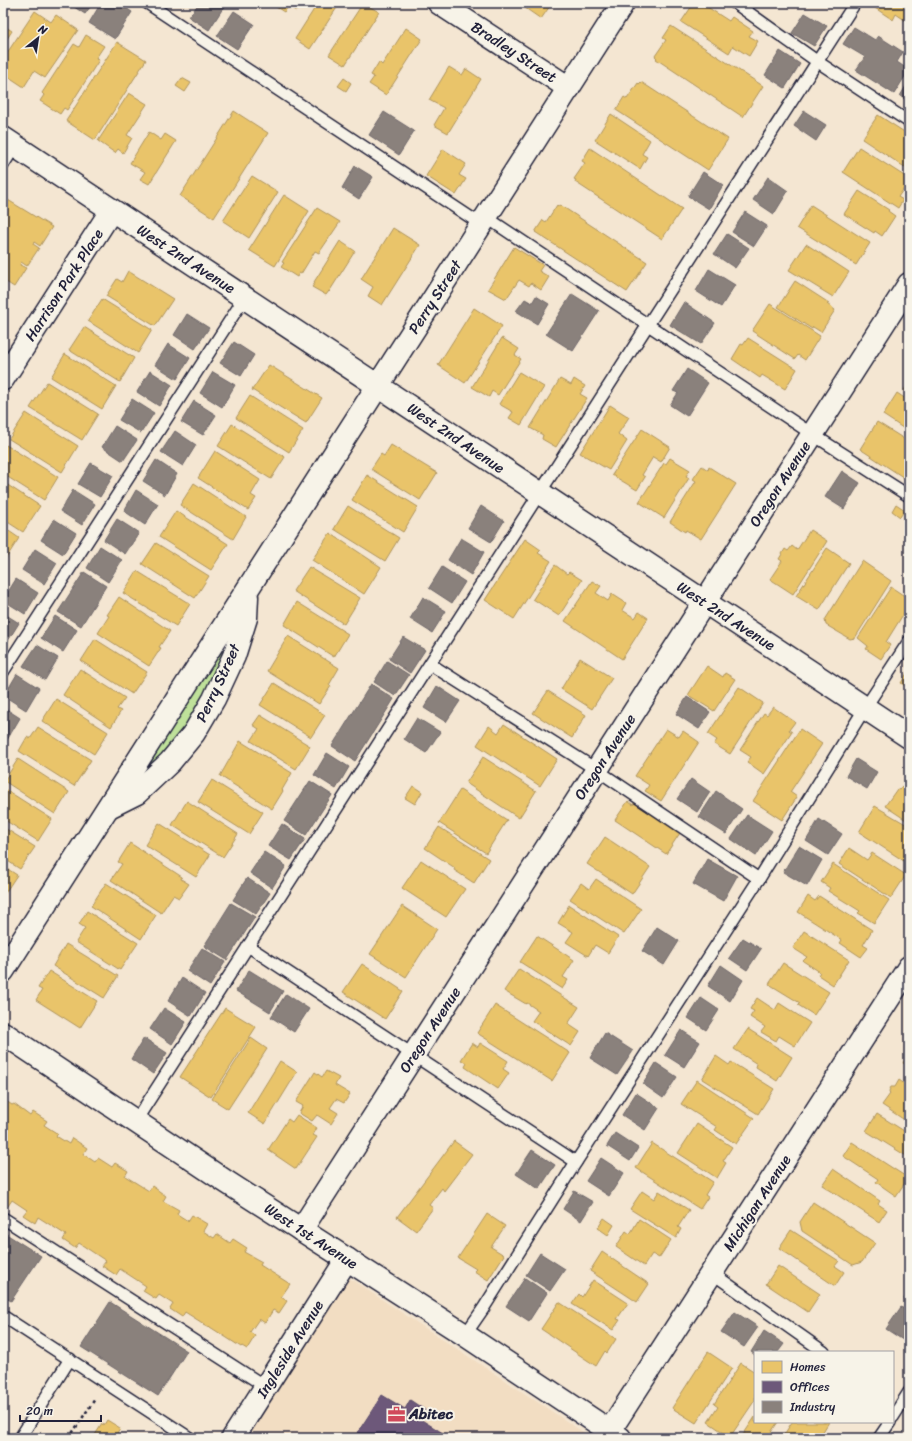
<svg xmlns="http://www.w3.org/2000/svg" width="912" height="1441" viewBox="0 0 912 1441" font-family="Sriracha,sans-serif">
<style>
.built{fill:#f2ddc2}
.green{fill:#bfe19a;stroke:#70826a}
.homes{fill:#e9c46a;stroke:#ad935c}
.offices{fill:#6d597a;stroke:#564867}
.industry{fill:#8a817c;stroke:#6b6468}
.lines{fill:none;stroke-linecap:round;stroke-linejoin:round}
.service-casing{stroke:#22223b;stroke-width:14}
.minor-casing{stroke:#22223b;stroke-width:25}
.path{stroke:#22223b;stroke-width:2.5;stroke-dasharray:3 3;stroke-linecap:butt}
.service{stroke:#f7f3e8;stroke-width:11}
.minor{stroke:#f7f3e8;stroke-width:22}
.labels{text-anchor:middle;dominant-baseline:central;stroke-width:4;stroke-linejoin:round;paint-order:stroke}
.street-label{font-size:15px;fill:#22223b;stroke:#f7f3e8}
.poi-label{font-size:15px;font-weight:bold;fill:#22223b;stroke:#f7f3e8;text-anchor:start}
</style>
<rect width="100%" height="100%" fill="#f4e6d2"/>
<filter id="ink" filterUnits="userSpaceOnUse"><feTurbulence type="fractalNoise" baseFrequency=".025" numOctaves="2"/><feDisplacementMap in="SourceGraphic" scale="8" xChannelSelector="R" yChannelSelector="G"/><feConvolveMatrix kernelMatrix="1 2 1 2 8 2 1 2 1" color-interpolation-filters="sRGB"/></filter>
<g filter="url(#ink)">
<path class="built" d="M346 1276 416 1322 592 1438H241Z"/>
<path class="green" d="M247 591 194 733 109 807Z"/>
<g class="homes">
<path d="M275 3H301L296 11 289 6 284 12 273 5Z"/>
<path d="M318 3H340L310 49 295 39Z"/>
<path d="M363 3 379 12 345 65 329 55Z"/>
<path d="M518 3H552L541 19Z"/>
<path d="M694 3H701L729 21 732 17 753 31 749 36 758 41 749 56 733 46 729 53 681 22Z"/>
<path d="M878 3H909V23L896 14 893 20 875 8Z"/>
<path d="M35 11 51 22 56 15 78 30 45 78 34 71 24 87 3 73V59Z"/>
<path d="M3 25 12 31 3 45Z"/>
<path d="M671 26 763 86 743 117 656 59 657 58 655 56 666 40 663 38Z"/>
<path d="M406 28 422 39 386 95 369 84 374 77 371 75 379 62 382 65Z"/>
<path d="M86 35 104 46 96 58 99 60 67 110 64 108 60 114 40 101 44 95 42 93 74 44 79 47Z"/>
<path d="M117 42 146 60 95 140 66 121Z"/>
<path d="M449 67 462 75 466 69 481 79 448 133 434 125 444 108 429 100Z"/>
<path d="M182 78 191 83 185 92 176 86Z"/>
<path d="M344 78 351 83 346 91 338 86Z"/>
<path d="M641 82 728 139 708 170 616 110 624 97 627 99 638 83 639 84Z"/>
<path d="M129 93 147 104 127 135 132 138 123 153 118 149 115 153 98 141Z"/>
<path d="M234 111 268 133 214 218 180 196Z"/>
<path d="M611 114 650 140 642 154 647 157 640 169 595 140Z"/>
<path d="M878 115 909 135V170L862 139Z"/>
<path d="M149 132 161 140 165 134 176 141 149 184 140 179 145 172 130 163Z"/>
<path d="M859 147 909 179V190L905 187 898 197 903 200 898 208 843 172Z"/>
<path d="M590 148 682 209 662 239 575 182 576 180 574 179 585 163 582 161Z"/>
<path d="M443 149 466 164 459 175 466 179 456 195 426 176Z"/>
<path d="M252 176 278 192 249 238 223 221Z"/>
<path d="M859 191 889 210 888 211 895 216 882 236 875 231 874 233 844 214Z"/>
<path d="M284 195 309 211 275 266 249 250Z"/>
<path d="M3 197 52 227 40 246 34 242 33 244 39 248 27 266 21 262 20 265 26 268 14 287 3 280Z"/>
<path d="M557 205 558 206 560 205 647 262 627 292 535 232 543 220 546 222Z"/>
<path d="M811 205 870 243 856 265 797 228Z"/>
<path d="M317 208 340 222 319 253 315 251 301 274 299 273 297 277 281 267 284 263 282 262Z"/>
<path d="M393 228 420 245 382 305 368 296 373 287 361 279Z"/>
<path d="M340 241 355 251 329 292V291L326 295 312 287 315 283 314 282Z"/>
<path d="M806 244 849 272 833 297 789 270Z"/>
<path d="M514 247 543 265 539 271 549 277 541 290 531 283 529 286 519 280 506 299 488 289Z"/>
<path d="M128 271 173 299 155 326 106 296 117 279 122 282Z"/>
<path d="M795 281 829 303 827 304 835 310 821 332 813 327 812 329 778 307Z"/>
<path d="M3 293 8 296 3 303Z"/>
<path d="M102 299 152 330 138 353 88 321Z"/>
<path d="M770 304 820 336 805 360 798 355 795 359 752 331Z"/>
<path d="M474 308 502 326 465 383 438 365Z"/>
<path d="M84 327 134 358 120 382 69 350Z"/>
<path d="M502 338 519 349 515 355 521 359 498 395 492 391 489 397 472 387Z"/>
<path d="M748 338 797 369 785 389 762 375 760 378 732 359 741 344 743 345Z"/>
<path d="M65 354 116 386 102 409 51 377Z"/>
<path d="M269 365 322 398 306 423 252 390Z"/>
<path d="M519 372 544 387 521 425 509 418 513 412 499 404Z"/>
<path d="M560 379 571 385 574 379 585 386 580 394 587 398 556 447 542 439 543 435 530 428Z"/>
<path d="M47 382 98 414 82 440 30 408Z"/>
<path d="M909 383V393L904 390Z"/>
<path d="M897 393 909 401V432L883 415Z"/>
<path d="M250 396 303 430 289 452 236 418Z"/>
<path d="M610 405 629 417 618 434 627 441 609 470 580 453Z"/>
<path d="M26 413 78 446 62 472 9 439Z"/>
<path d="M877 422 909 442V481L860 449Z"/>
<path d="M232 424 285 457 271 479 218 446Z"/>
<path d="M642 429 670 447 661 462 653 457 642 475 645 477 637 490 612 475Z"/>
<path d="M6 445 58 477 44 500 3 474V450Z"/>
<path d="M391 445 437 473 420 500 371 469 381 454 384 456Z"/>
<path d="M215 451 260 480 251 495 256 498 248 510 198 478Z"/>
<path d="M670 458 690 470 686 476 689 478 664 518 639 502 664 463 666 464Z"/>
<path d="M702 466 708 470 709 467 736 484 701 539 686 530 685 532 670 522 696 481 693 479Z"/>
<path d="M367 475 418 507 403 532 352 500Z"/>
<path d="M3 482 40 506 23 532 3 519Z"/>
<path d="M194 483 246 517 233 539 180 505Z"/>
<path d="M896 504 905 510 900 517 892 511Z"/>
<path d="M348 506 399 538 385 561 334 529Z"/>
<path d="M176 511 228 544 211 570 159 537Z"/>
<path d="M3 527 19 538 5 560 3 559Z"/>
<path d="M810 530 827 541 793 594 770 579 782 561 779 559 785 549 788 551 792 546 797 550Z"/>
<path d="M330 533 381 567 364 594 312 560Z"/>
<path d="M525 539 541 550 538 553 551 561 514 619 485 600Z"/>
<path d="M156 543 209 576 195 598 142 564Z"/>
<path d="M827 548 849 563 819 610 796 596Z"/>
<path d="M862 561 891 581 855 638 850 639 826 625 825 620Z"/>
<path d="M555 565 567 574 569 572 582 580 559 616 533 599Z"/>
<path d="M309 567 360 598 344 624 293 591Z"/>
<path d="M137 571 190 604 176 626 123 593Z"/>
<path d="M592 581 601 586 596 593 608 601 612 594 626 603 622 610 635 618 639 612 648 618 622 659 565 621Z"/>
<path d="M891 587 909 599V605L886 642 890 645 881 659 866 649 868 646 858 638Z"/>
<path d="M119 597 170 631 159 647 161 648 149 666 98 633 109 616 107 615Z"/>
<path d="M297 602 348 634 334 657 284 625Z"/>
<path d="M288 636 339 668 329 685 331 686 319 704 267 671Z"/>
<path d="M95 639 147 672 132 694 81 661Z"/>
<path d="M580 658 612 678 592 709 561 689Z"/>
<path d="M707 666 723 677 725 673 735 679 714 711 688 695Z"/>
<path d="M80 669 125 698 117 709 121 711 111 727 63 695Z"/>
<path d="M909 670V691L907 690 908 688 901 683Z"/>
<path d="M274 683 325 715 311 737 260 705Z"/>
<path d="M739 687 763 703 730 754 714 744 717 740 708 734Z"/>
<path d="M548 691 586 715 572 738 533 713Z"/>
<path d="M56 699 108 732 94 754 42 721Z"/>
<path d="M773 707 795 722 789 730 792 732 764 774 747 762 751 757 740 750 764 713 767 715Z"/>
<path d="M260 715 310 746 296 769 251 741 259 729 253 725Z"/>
<path d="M504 724 557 759 540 786 477 745 489 726 498 733Z"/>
<path d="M38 727 91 760 74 786 19 751 27 737 30 739Z"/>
<path d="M666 729 679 737 683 731 699 742 661 801 645 791 649 785 635 776Z"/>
<path d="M800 729 822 744 790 792 797 797 782 820 753 801Z"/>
<path d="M240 741 292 773 282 790 283 791 272 809 220 776Z"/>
<path d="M483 757 536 791 519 818 466 783Z"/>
<path d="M18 759 69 792 55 814 4 781Z"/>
<path d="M212 780 263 812 249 834 198 802Z"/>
<path d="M413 786 422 792 415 804 405 798Z"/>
<path d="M902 786 909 791V822L885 806 897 789 899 790Z"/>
<path d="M3 788 52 819 38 841 3 819Z"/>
<path d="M460 790 507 820 486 853 439 823Z"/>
<path d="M187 801 238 834 223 857 172 825Z"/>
<path d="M628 801 633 805 634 803 680 833 666 854 615 820Z"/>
<path d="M875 806 909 826V853L904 861 859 832Z"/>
<path d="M159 823 210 855 196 877 145 845Z"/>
<path d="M3 827 35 847 20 869 3 858Z"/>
<path d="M439 827 489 859 474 883 454 870 455 868 425 848Z"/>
<path d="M605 837 650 867 632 894 587 864Z"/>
<path d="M130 843 182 877 181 879 189 884 179 898 173 895 161 913 111 880 122 864 118 862Z"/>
<path d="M849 848 867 860 872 853 906 875 891 898 839 864Z"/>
<path d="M421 860 465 889 446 917 402 888Z"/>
<path d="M833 864 889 900 874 923 858 913 860 911 828 891 830 888 821 882Z"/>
<path d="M3 866 17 875 3 896Z"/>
<path d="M596 879 641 909 624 934 570 899 581 883 589 889Z"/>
<path d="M106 883 156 915 141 939 91 906Z"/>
<path d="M808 896 815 901 819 896 872 930 863 945 868 948 861 957 840 943 842 940 798 912Z"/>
<path d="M569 905 618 937 608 953 595 945 588 956 566 942 573 932 558 923Z"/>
<path d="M402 906 437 929 406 977 370 954Z"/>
<path d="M87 911 138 943 120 970 76 942 85 928 79 924Z"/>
<path d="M804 931 849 960 833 985 818 975 820 972 803 961 807 957 793 948Z"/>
<path d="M537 936 574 960 563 977 568 980 562 989 520 962Z"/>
<path d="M66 944 118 976 104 998 53 966Z"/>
<path d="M783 963 829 992 814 1015 798 1005 800 1003 769 984Z"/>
<path d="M362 964 403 991 385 1019 343 992Z"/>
<path d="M519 969 579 1007 568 1024 580 1032 571 1046 532 1021 539 1011 527 1003 526 1004 504 991Z"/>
<path d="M49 971 97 1001 80 1028 36 1000 42 990 38 988Z"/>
<path d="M757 998 775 1010 779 1003 810 1023 795 1046 779 1036 776 1041 761 1032 765 1027 750 1017 754 1011 750 1009Z"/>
<path d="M495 1005 570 1053 552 1081 477 1033Z"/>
<path d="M225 1008 256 1027 211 1097 180 1077Z"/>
<path d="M748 1029 792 1057 777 1081 756 1067 757 1064 734 1049Z"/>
<path d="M251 1038 267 1049 228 1109 212 1099Z"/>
<path d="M472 1043 478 1047 480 1043 508 1061 503 1069 509 1073 498 1089 465 1067 467 1063 461 1060Z"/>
<path d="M909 1053V1070L905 1067 907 1065 903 1063Z"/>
<path d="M716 1056 729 1065 731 1062 774 1089 758 1114 702 1079Z"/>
<path d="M280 1061 297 1072 265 1124 248 1113Z"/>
<path d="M326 1071 339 1078 335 1085 350 1094 344 1103 336 1099 330 1108 338 1113 331 1124 317 1115 312 1121 299 1113 303 1106 296 1102 315 1072 322 1077Z"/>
<path d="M697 1080 754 1118 736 1144 715 1130 717 1127 681 1104Z"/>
<path d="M899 1080 909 1087V1123L882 1105 890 1094 889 1091 891 1087H895Z"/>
<path d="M3 1099 12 1105 14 1104 30 1116 33 1112 47 1121 44 1125 58 1134 56 1136 69 1144 72 1138 87 1148 83 1154 95 1162 98 1158 112 1167 115 1163 128 1171 125 1176 149 1191 152 1186 166 1196 163 1201 179 1210 177 1214 188 1221 192 1215 207 1224 203 1231 214 1238 217 1234 230 1243 233 1239 247 1248 244 1252 262 1262 260 1265 290 1284 281 1297 287 1301 279 1313 273 1310 265 1323 259 1319 250 1332 255 1336 247 1349 242 1346 241 1347 210 1327 209 1328 203 1325 204 1324 185 1312 182 1317 170 1309 173 1304 159 1295 156 1299 143 1291 146 1286 120 1269 116 1275 102 1266 106 1261 79 1243 75 1248 63 1240 66 1235 38 1217 35 1223 23 1215 27 1210 12 1200 8 1206 3 1203Z"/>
<path d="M877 1114 909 1134 908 1157 866 1131Z"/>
<path d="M297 1115 317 1128 313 1135 317 1137 296 1169 268 1150 288 1119 292 1122Z"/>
<path d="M697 1124 732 1147 723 1161 726 1163 717 1178 678 1153Z"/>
<path d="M454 1141 472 1154 444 1191 442 1188 429 1205 433 1208 416 1231 397 1217Z"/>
<path d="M852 1142 908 1178 896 1196 876 1182 878 1179 843 1156Z"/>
<path d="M652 1143 713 1182 705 1195 708 1197 700 1209 636 1168Z"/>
<path d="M833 1169 880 1201 878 1204 887 1210 879 1222 822 1185Z"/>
<path d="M642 1191 654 1199 659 1191 689 1210 678 1227 681 1229 676 1238 630 1209Z"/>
<path d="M813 1202 875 1243 862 1262 853 1265 802 1231 800 1222Z"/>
<path d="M487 1214 505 1226 491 1247 504 1255 488 1280 474 1271 476 1269 458 1258Z"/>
<path d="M604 1218 614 1225 608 1235 598 1228Z"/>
<path d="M639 1219 671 1240 659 1258 652 1254 644 1266 616 1247 626 1231 630 1234Z"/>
<path d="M791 1230 839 1261 835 1266 844 1272 835 1286 779 1248Z"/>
<path d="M602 1252 649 1284 637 1302 590 1271Z"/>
<path d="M778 1266 820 1294 808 1312 766 1284Z"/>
<path d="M593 1280 628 1303 617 1319 620 1320 613 1330 572 1304 579 1294 582 1297Z"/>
<path d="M559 1302 616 1339 607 1353 605 1351 596 1366 541 1329Z"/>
<path d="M708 1352 732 1368 696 1423 672 1408Z"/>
<path d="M741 1363 755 1372V1400L730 1437 708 1422 718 1407 714 1404Z"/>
<path d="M755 1417V1422H778L767 1438H741Z"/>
<path d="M107 1420 120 1428 117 1433 124 1438H93L102 1424 104 1425Z"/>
<path d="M792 1422H829L819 1438H782Z"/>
</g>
<path class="offices" d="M382 1395 405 1409 410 1400 425 1410 420 1419 451 1438H354Z"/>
<g class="industry">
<path d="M68 3H93L85 14Z"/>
<path d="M101 3H118L132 12 115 39 89 23Z"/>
<path d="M199 3H222L225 5 209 30 189 17Z"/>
<path d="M234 11 254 24 237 49 217 36Z"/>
<path d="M805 13 827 26 814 46 792 33Z"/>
<path d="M854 27 875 40 878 36 903 52 897 62 909 70 894 94 856 70 865 57 843 44Z"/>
<path d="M780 51 800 64 785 88 765 75Z"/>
<path d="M909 81V102L900 96Z"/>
<path d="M804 111 826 125 816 141 794 126Z"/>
<path d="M384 112 414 131 399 155 369 135Z"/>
<path d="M355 166 373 177 359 199 342 188Z"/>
<path d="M703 172 723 185 709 209 688 196Z"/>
<path d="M768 177 788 191 774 214 753 200Z"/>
<path d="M745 212 767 226 754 246 732 232Z"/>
<path d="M727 234 749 248 735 268 714 254Z"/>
<path d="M709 269 735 285 721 307 696 291Z"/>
<path d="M572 294 599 311 573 351 546 334Z"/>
<path d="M536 296 549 304 537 324 516 311 525 299 532 303Z"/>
<path d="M684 302 715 323 701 344 670 325Z"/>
<path d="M187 314 209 328 195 349 174 335Z"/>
<path d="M234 342 254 355 241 376 220 363Z"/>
<path d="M168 344 190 358 177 379 155 365Z"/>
<path d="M687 369 708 383 687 416 670 405 678 393 673 391Z"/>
<path d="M150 371 172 385 159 406 137 392Z"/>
<path d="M213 372 235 385 222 407 200 393Z"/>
<path d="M132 399 154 413 141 433 119 420Z"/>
<path d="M194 401 216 415 203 435 181 422Z"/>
<path d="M115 426 137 440 123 461 102 447Z"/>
<path d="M175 431 196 445 183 466 161 452Z"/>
<path d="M156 460 177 474 165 495 143 481Z"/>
<path d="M91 463 113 476 100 497 78 484Z"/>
<path d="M842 471 860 483 844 509 825 497Z"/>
<path d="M73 490 95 504 82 525 60 511Z"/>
<path d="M136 490 158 504 145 525 124 511Z"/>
<path d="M481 506 504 521 491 542 468 528Z"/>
<path d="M54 519 76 533 63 554 41 540Z"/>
<path d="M117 519 139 533 125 554 104 540Z"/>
<path d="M461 538 484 552 471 575 448 560Z"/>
<path d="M100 546 122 560 108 582 87 568Z"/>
<path d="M35 549 57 563 44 584 22 570Z"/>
<path d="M442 567 465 582 452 603 429 588Z"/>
<path d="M84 572 106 586 81 626 58 612Z"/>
<path d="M16 579 38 593 25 614 3 600Z"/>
<path d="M423 597 446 611 432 633 410 619Z"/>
<path d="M3 613 19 623 6 644 3 642Z"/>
<path d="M55 616 77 630 63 652 41 638Z"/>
<path d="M403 637 425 650 410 673 389 659Z"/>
<path d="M37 645 58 658 45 680 23 666Z"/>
<path d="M387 661 409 675 395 696 374 682Z"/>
<path d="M17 674 39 688 26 710 4 696Z"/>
<path d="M371 684 394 699 355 761 332 746Z"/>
<path d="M437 686 460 701 446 722 424 708Z"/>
<path d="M687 697 710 712 699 729 676 714Z"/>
<path d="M3 707 20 718 7 740 3 738Z"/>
<path d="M417 718 440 732 426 753 404 739Z"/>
<path d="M327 753 349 767 336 789 314 775Z"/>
<path d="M856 759 877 772 867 789 846 776Z"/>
<path d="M691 779 710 792 697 812 677 799Z"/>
<path d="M310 781 332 795 306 835 284 821Z"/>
<path d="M716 791 742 809 726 834 699 817Z"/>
<path d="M747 815 772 831 756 856 731 839Z"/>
<path d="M819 819 842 834 828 855 806 841Z"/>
<path d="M282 824 305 839 291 860 268 846Z"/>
<path d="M799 846 822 860 807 886 783 872Z"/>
<path d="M264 852 286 866 272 888 250 873Z"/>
<path d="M707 859 737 876 723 901 693 884Z"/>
<path d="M247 878 270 893 256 914 233 900Z"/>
<path d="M231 903 255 917 227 960 204 946Z"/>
<path d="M657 927 679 941 664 965 642 951Z"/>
<path d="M743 938 761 949 747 970 729 958Z"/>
<path d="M202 948 225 962 210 986 187 971Z"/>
<path d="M721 965 743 980 730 1001 708 986Z"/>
<path d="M249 970 283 991 270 1012 236 991Z"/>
<path d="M182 978 205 993 191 1016 168 1001Z"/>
<path d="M286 994 309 1009 294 1032 271 1017Z"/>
<path d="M701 998 719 1010 706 1030 688 1018Z"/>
<path d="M164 1008 186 1022 172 1044 150 1029Z"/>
<path d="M681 1030 700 1042 684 1067 665 1055Z"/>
<path d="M605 1033 633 1051 617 1075 590 1058Z"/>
<path d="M144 1038 167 1053 153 1074 131 1059Z"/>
<path d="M656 1063 677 1077 663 1098 643 1084Z"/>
<path d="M636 1093 659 1108 645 1130 622 1115Z"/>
<path d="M615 1133 638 1148 630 1161 607 1146Z"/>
<path d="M532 1150 555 1165 539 1189 516 1174Z"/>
<path d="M601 1158 624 1173 609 1196 586 1181Z"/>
<path d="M574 1191 593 1202 581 1221 563 1209Z"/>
<path d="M3 1232 41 1256 11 1301 3 1296Z"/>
<path d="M540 1253 565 1269 550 1291 526 1275Z"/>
<path d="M525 1278 547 1293 529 1321 506 1306Z"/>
<path d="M909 1291V1303L904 1299Z"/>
<path d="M110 1302 187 1351 158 1396 81 1347Z"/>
<path d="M901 1307 909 1312V1344L886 1329Z"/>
<path d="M735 1312 758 1327 744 1347 721 1332Z"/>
<path d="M764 1331 784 1344 778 1352H755V1355L751 1352Z"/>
</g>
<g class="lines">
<defs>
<g id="service">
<path d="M147 3 482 225"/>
<path d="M735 3 818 62 909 122"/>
<path d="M3 165 15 146"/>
<path d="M486 217 812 434 909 496"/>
<path d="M430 664 597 770 759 879"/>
<path d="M3 672 245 297"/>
<path d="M248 946 576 1162"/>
<path d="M135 1122 855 3"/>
<path d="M3 1218 266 1387"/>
<path d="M712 1273 824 1352"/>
<path d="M3 1316 190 1438"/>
<path d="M465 1335 483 1309 576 1162 759 879 865 708 909 641"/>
<path d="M893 1417 909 1392"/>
<path d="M20 1438 70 1359"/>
<path d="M879 1438 890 1422"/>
</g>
<g id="minor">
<path d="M439 3 569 88"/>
<path d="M3 138 909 737"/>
<path d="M3 379 111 211"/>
<path d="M109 807 137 793 170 762 194 733 214 699 234 656 246 618 247 597"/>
<path d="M3 971 623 3"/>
<path d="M3 1033 225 1181 465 1335 620 1438"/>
<path d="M301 1230 909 284"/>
<path d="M233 1438 347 1259"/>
<path d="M605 1438 909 967"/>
</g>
</defs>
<use href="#service" class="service-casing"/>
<use href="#minor" class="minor-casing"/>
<path class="path" d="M69 1438 95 1399"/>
<use href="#service" class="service"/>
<use href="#minor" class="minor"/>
</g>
</g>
<defs>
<symbol id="office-bare" viewBox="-9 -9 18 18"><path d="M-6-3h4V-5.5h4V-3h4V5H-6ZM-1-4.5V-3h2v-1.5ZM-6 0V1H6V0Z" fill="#d1495b" stroke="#f7f3e8" stroke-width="2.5" paint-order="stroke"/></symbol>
</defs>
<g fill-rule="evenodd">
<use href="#office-bare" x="384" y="1402" width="25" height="25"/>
</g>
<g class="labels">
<g class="street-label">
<text transform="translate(514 52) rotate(33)">Bradley Street</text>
<text transform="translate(186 259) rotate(33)">West 2nd Avenue</text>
<text transform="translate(64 285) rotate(-57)">Harrison Park Place</text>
<text transform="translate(435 297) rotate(-57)">Perry Street</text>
<text transform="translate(456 438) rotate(34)">West 2nd Avenue</text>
<text transform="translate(780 484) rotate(-57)">Oregon Avenue</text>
<text transform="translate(726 616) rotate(33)">West 2nd Avenue</text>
<text transform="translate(218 683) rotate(-65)">Perry Street</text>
<text transform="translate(605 757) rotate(-57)">Oregon Avenue</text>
<text transform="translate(430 1030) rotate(-57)">Oregon Avenue</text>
<text transform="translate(757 1203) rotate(-57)">Michigan Avenue</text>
<text transform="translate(311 1236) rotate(33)">West 1st Avenue</text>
<text transform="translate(290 1349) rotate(-58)">Ingleside Avenue</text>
</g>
<g class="poi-label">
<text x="409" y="1414">Abitec</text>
</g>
</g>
<rect width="912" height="1441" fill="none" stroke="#f7f3e8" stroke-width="16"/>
<rect x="8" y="8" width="896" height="1425" fill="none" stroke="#22223b" stroke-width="1.5" filter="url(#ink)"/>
<rect x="754" y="1351" width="140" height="72" fill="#f7f3e8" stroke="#a29fa3"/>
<rect x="762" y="1361" width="20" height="12" fill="#e9c46a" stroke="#a29fa3"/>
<text x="790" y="1371" font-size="12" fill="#22223b">Homes</text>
<rect x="762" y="1381" width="20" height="12" fill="#6d597a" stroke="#a29fa3"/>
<text x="790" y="1391" font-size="12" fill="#22223b">Offices</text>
<rect x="762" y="1401" width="20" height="12" fill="#8a817c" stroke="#a29fa3"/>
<text x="790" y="1411" font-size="12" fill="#22223b">Industry</text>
<g transform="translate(38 38) rotate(30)" stroke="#f7f3e8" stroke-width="3" paint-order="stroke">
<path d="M0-3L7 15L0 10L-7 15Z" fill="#22223b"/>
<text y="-6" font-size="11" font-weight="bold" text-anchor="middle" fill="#22223b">N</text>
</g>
<path d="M20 1415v6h81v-6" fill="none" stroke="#22223b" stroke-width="2"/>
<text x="26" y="1415" font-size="12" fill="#22223b" stroke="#f7f3e8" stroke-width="3" paint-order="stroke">20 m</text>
</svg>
